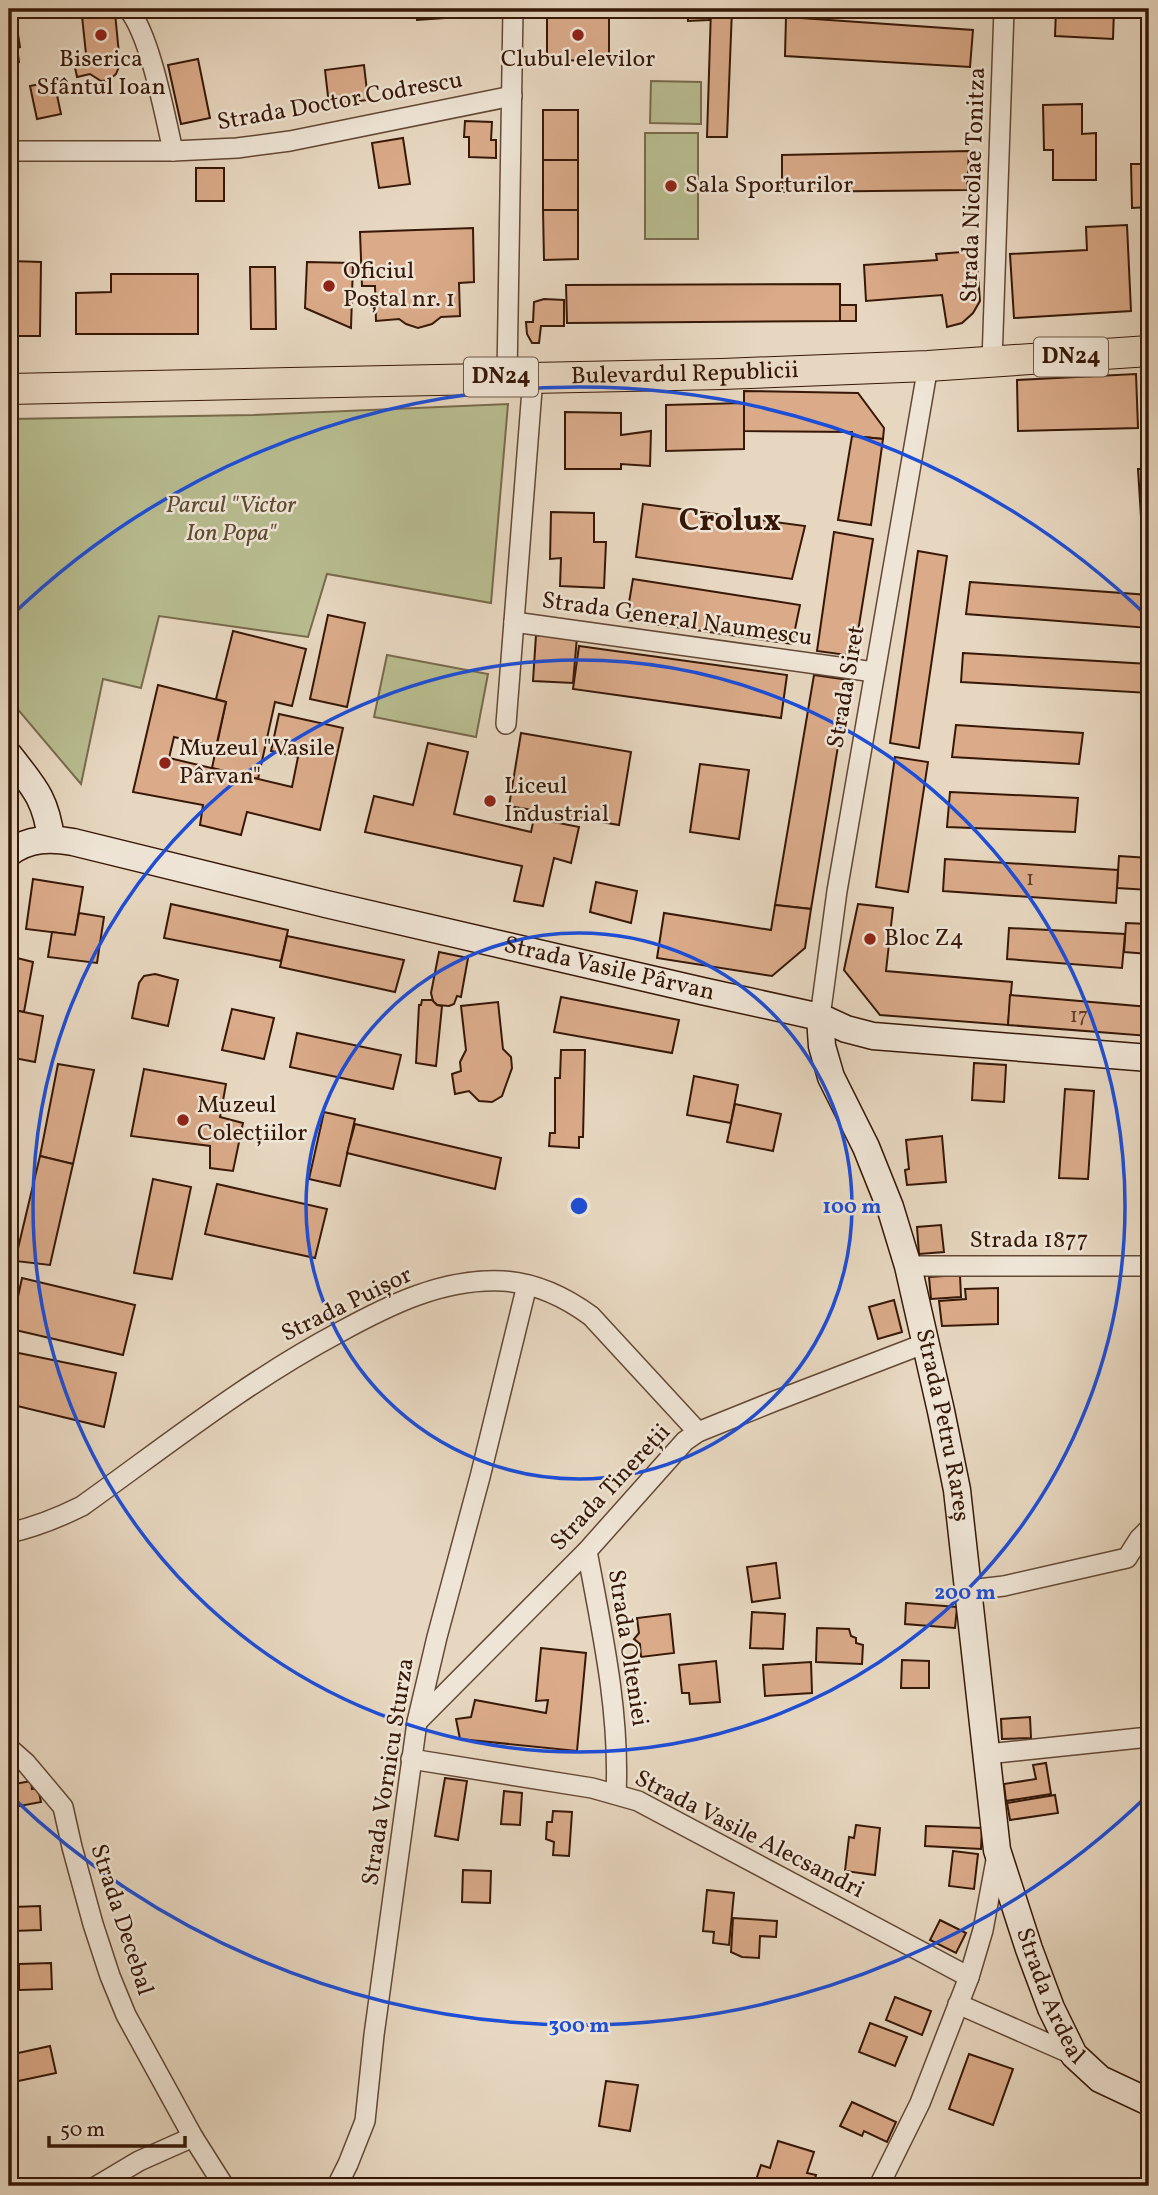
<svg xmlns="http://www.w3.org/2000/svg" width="1158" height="2195" viewBox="0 0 1158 2195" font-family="Vollkorn,serif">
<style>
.green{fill:#b8bd90;stroke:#786a4c;stroke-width:2}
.building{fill:#daaa89;stroke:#371807;stroke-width:2}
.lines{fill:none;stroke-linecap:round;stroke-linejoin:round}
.street-casing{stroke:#634835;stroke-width:22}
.secondary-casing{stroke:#371807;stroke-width:29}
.primary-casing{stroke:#371807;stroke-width:32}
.street{stroke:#efe5d6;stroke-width:19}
.secondary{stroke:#efe5d6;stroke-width:26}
.primary{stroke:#e7d7c0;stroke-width:30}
.ring{fill:none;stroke:#1d4ed8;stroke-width:3.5}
.poi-dot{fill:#8f2418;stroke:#efe5d6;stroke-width:2.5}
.labels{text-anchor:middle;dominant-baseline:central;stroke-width:5;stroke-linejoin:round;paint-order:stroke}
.number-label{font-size:21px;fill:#603c28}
.shield{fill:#efe5d6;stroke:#6e5645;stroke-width:2}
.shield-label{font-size:23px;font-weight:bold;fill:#371807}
.poi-label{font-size:24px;fill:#371807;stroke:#efe5d6;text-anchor:start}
.street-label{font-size:24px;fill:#371807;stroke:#efe5d6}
.park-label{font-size:24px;font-style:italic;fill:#5e4a30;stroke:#efe5d6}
.district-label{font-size:32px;font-weight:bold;fill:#371807;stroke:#efe5d6}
.centre{fill:#1d4ed8;stroke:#efe5d6;stroke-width:3.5}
.ring-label{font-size:21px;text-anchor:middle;font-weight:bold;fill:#1d4ed8;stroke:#efe5d6;stroke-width:5;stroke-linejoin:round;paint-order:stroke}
</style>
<rect width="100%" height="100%" fill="#e7d7c0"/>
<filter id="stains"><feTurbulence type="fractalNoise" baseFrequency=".00286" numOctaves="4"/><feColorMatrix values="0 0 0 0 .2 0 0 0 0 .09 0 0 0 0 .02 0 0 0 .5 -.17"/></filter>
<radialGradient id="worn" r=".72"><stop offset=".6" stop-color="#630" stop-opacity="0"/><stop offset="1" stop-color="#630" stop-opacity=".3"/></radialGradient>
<g class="green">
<path d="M651 81 701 82V124L650 123Z"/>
<rect x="645" y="133" width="53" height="106"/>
<path d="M508 404 491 603 327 574 308 637 159 616 141 688 103 679 81 784 9 699V419L253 415Z"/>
<path d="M387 655 488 674 476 737 374 717Z"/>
</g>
<g class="building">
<path d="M9 9H14L20 47 17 48 19 62 9 64Z"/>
<path d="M85 9H109L110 14 115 13 120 64 116 74 109 80 101 81 90 74 77 77 73 58 86 54 82 16H85Z"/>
<path d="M416 9H458L459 17 417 20Z"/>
<path d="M547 9H609V61L547 60Z"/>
<path d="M688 9H709V20L688 21Z"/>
<path d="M711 9H732L727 137H707Z"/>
<path d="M1056 9H1114L1113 39 1055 36Z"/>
<path d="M786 17 973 30 970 67 785 56Z"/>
<path d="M198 59 210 118 181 124 168 65Z"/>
<path d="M364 65 368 100 329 105 325 70Z"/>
<path d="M54 81 61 114 37 119 30 86Z"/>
<path d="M1082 104V134L1096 133V180H1053V150H1044L1043 105Z"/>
<rect x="543" y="110" width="35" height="50"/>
<path d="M465 121 492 122 491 140H496V158L469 157V137H464Z"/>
<path d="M1142 133H1149V207L1132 208 1131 164H1142Z"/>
<path d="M403 138 410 184 379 188 372 143Z"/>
<path d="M969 151 967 190 782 192V155Z"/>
<rect x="543" y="160" width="35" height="50"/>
<rect x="196" y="168" width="28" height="33"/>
<path d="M543 210H578V259L544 260Z"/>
<path d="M1127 225 1131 311 1014 318 1010 254 1087 250 1086 227Z"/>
<path d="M473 228 474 282 459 283 460 316 441 317 432 324 418 328 406 324 399 319 376 321 375 286H362L360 232Z"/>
<path d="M976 251 980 301 973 313 962 323 947 327 942 295 866 301 864 265 937 260 936 254Z"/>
<path d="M11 261 41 262 40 336H9V281H11Z"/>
<path d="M307 262 353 263 351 328 305 308Z"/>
<path d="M250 267H275L276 329H251Z"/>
<path d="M111 274H198V334H76V293L111 292Z"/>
<path d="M840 284V321L567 323 566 285Z"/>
<path d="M544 299 564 300V326H541L539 343H532L527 334 526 322H533L534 302Z"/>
<rect x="840" y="305" width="16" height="16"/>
<path d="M1136 374 1138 428 1018 431 1017 380Z"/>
<path d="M744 391 858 393 884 428 883 439 852 436V432L744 431Z"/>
<path d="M744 403V449L666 451V405Z"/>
<path d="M565 412 621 413V435L651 431 650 466 621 464V469H565Z"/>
<path d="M852 436 883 439 871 525 838 520Z"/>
<path d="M1138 469H1149V517H1141Z"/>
<path d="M643 504 805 526 792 579 636 557Z"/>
<path d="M551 512 594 513V542H606L604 588 560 586 561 558 550 559Z"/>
<path d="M834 532 873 539 854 656 817 651Z"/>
<path d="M918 551 947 556 919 748 890 743Z"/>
<path d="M633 579 800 605 792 644 626 620Z"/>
<path d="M970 582 1149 595V628L966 614Z"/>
<path d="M328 615 365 623 347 707 310 699Z"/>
<path d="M233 631 306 649 292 706 275 702 258 779 212 768 226 702 216 699Z"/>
<path d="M536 635 577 637 573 683 533 681Z"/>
<path d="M579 646 787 675 781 718 573 689Z"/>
<path d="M963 653 1149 664V693L961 682Z"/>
<path d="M814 675 849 680 811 909 775 905Z"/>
<path d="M158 685 226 702 216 747 174 737 169 758 292 787 298 757 271 751 279 714 343 728 320 830 247 812 241 835 200 825 203 805 133 792Z"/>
<path d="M956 725 1083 733 1079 764 952 757Z"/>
<path d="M521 733 631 752 619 825 509 806Z"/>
<path d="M428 743 468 752 454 814 531 832 534 818 579 827 571 863 554 858 543 906 514 901 522 866 365 832 374 796 413 805Z"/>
<path d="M895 757 928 762 908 892 876 887Z"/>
<path d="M700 764 749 770 739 839 690 832Z"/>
<path d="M1145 789H1149V823H1143Z"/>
<path d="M950 792 1078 798 1075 832 947 827Z"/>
<path d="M1119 856 1149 858V890L1117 888Z"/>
<path d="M945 859 1118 870 1116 903 943 891Z"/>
<path d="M33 879 83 887 75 935 26 929Z"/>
<path d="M596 882 637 891 631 923 590 912Z"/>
<path d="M171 904 288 930 281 961 164 938Z"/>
<path d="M858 904 893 908 886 971 1012 982 1008 1025 880 1015 844 970Z"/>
<path d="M775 905 811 909 805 948 772 976 657 958 664 913 771 930Z"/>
<path d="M79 913 104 917 97 963 48 957 52 932 75 935Z"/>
<path d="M1126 923 1149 924V954L1124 952Z"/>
<path d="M1009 928 1125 934 1122 968 1007 959Z"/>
<path d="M287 936 404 960 395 992 280 967Z"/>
<path d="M439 952 468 958 461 997 457 996 454 1004 449 1006 437 1005 433 1001 431 993Z"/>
<path d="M9 956 33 962 24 1012 9 1009Z"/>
<path d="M155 974 178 980 168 1026 132 1018 139 983 144 976Z"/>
<path d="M1010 995 1149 1007V1036L1008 1025Z"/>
<path d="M561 997 679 1020 672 1053 554 1032Z"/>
<path d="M422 1000H432L437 1005 442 1006 436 1066 416 1063 419 1005H421Z"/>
<path d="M498 1002 503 1049 511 1057 512 1068 502 1096 492 1102 479 1101 469 1091 455 1094 452 1074 461 1071 460 1062 466 1050 461 1006Z"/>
<path d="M9 1009 43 1016 35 1062 9 1057Z"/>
<path d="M232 1009 274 1018 264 1059 222 1050Z"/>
<path d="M297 1033 401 1055 393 1089 290 1067Z"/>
<path d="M561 1050H585L583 1137H579V1148L549 1146 550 1133H555V1078H560Z"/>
<path d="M974 1063 1006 1065 1004 1102 972 1100Z"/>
<path d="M58 1064 94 1070 73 1164 40 1156Z"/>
<path d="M144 1069 226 1084 220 1117 243 1123 233 1171 210 1168V1146L131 1136Z"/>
<path d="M694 1076 738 1085 731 1123 687 1115Z"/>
<path d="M1065 1089 1094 1091 1088 1179 1059 1178Z"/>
<path d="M735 1104 781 1114 773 1151 727 1142Z"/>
<path d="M324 1112 355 1119 340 1186 309 1179Z"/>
<path d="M355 1124 501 1158 495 1189 347 1153Z"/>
<path d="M942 1136 946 1182 907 1185 905 1170 909 1169 906 1140Z"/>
<path d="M40 1156 73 1164 50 1265 15 1261Z"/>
<path d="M153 1179 191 1187 172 1279 134 1273Z"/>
<path d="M217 1184 327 1209 315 1258 205 1234Z"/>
<path d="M941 1225 944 1252 919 1254 917 1227Z"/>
<path d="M960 1275 961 1297 931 1299 929 1277Z"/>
<path d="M22 1278 135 1305 123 1355 11 1329Z"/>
<path d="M998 1288V1324L942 1326 939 1301 966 1299 965 1289Z"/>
<path d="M894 1300 902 1332 878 1339 869 1307Z"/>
<path d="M9 1351 116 1373 104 1427 9 1404Z"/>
<path d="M776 1563 780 1598 752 1602 747 1567Z"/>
<path d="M906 1603 957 1607 955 1628 905 1624Z"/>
<path d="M752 1612 785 1614 783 1649 750 1648Z"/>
<path d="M670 1614 674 1653 641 1657 640 1644 634 1639 639 1633 637 1618Z"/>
<path d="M817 1628 849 1629 851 1636 856 1638V1643L863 1645 862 1664 816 1662Z"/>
<path d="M541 1648 586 1653 577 1751 460 1739 456 1719 471 1717 475 1700 546 1713 548 1700 536 1701Z"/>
<path d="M902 1660 929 1661V1688H901Z"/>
<path d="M716 1661 720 1702 690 1704 689 1693H682L679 1665Z"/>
<path d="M811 1662 812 1693 765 1696 763 1665Z"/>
<path d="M1030 1717 1031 1738 1002 1739 1001 1719Z"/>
<path d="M1046 1763 1051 1794 1006 1801 1004 1784 1036 1779 1033 1765Z"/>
<path d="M445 1778 467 1781 458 1840 435 1836Z"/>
<path d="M31 1781 32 1789 38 1788 41 1802 9 1808V1785Z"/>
<path d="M504 1791 522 1793 520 1825 501 1824Z"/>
<path d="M1055 1795 1058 1813 1010 1820 1007 1803Z"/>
<path d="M553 1811 572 1812 569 1856 553 1855 554 1842 546 1839 547 1822H552Z"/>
<path d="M856 1825 880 1828 875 1875 845 1871 849 1837 854 1838Z"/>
<path d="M926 1826 982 1828 981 1849 925 1846Z"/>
<path d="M953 1851 978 1854 974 1889 949 1886Z"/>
<path d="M463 1870 491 1871 490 1903 462 1902Z"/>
<path d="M707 1890 734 1893 729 1945 713 1943 714 1932 703 1931Z"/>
<path d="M40 1906 41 1930 13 1931V1907Z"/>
<path d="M733 1918 777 1921 776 1937 760 1936 759 1958 742 1957 731 1952Z"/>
<path d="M940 1920 966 1933 956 1953 930 1940Z"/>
<path d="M51 1963 52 1989 19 1990V1964Z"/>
<path d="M895 1997 931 2011 922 2035 886 2020Z"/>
<path d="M870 2023 907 2037 895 2066 859 2052Z"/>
<path d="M50 2046 56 2073 9 2083V2055Z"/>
<path d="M969 2054 1013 2069 993 2125 949 2109Z"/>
<path d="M606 2081 638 2085 630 2131 599 2126Z"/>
<path d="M852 2102 896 2122 887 2142 864 2131 862 2136 840 2126Z"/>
<path d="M778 2141 814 2152 807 2173 816 2175 813 2186H754L761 2165 770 2168Z"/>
</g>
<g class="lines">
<defs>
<g id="street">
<path d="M128 9C150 34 165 116 173 151"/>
<path d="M9 151H173L237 148 290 141 512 96"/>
<path d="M992 362 1004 9"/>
<path d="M507 377 513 9"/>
<path d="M514 622 874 672"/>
<path d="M506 724 533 377"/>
<path d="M820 1017 837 891 928 366"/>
<path d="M908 1266H1149"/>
<path d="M9 1533C35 1527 58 1518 82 1506 166 1446 246 1382 338 1333 389 1305 443 1278 503 1281 536 1283 565 1297 591 1316L698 1432"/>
<path d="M587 1551C602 1631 620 1712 616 1794"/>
<path d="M969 1590 1004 1586 1127 1558 1139 1539 1149 1529"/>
<path d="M417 1722 587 1551 685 1441 698 1432 775 1401 926 1343"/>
<path d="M9 1748 26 1763 63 1807 72 1847 93 1924 110 1976 126 2015 193 2137 224 2186"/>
<path d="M987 1754 1149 1737"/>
<path d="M411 1759 592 1788 638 1801 969 1977"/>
<path d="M958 2004 1074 2055"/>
<path d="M97 2186 139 2161 193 2137"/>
<path d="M337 2186 348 2164 365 2121 374 2035 417 1722 437 1637 480 1477 527 1285"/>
<path d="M879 2186 920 2103 969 1977 983 1930 997 1855"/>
</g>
<g id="secondary">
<path d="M9 755C33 786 46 798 51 839"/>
<path id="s1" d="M9 853C29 838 50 838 73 842L326 904 702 991 820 1017 846 1029 873 1036 1149 1058"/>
<path id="s2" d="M820 1017 822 1046 831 1077 866 1147 890 1207 908 1266 941 1411 957 1490 997 1850 1029 1949 1051 2008 1074 2055 1100 2079 1149 2102"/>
</g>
<g id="primary">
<path id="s3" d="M9 389 722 374 928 366 1149 351"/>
</g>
</defs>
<use href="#street" class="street-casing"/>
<use href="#secondary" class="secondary-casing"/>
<use href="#primary" class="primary-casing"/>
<use href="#street" class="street"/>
<use href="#secondary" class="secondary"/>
<use href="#primary" class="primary"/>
</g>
<g class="ring">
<circle cx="579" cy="1206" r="273"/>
<circle cx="579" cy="1206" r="546"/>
<path d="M1148 1795A819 819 0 0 1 10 1795M10 617A819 819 0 0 1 1148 617"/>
</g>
<g class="poi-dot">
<circle cx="101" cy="35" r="7"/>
<circle cx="578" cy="35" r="7"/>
<circle cx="671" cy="186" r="7"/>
<circle cx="329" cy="286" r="7"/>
<circle cx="165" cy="763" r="7"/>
<circle cx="490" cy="801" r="7"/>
<circle cx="870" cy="939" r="7"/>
<circle cx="183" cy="1120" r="7"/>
</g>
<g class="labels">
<g class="number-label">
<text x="1030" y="879">1</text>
<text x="1079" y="1016">17</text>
</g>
<g class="shield">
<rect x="1034" y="337.5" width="74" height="39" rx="5"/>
<rect x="464" y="357.5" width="74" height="39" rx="5"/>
</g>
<g class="shield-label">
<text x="1071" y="357">DN24</text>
<text x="501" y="377">DN24</text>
</g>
<g class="poi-label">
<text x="101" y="60" text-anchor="middle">Biserica<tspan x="101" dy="28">Sfântul Ioan</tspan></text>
<text x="578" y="60" text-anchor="middle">Clubul elevilor</text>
<text x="685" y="186">Sala Sporturilor</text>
<text x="343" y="272">Oficiul<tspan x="343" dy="28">Poștal nr. 1</tspan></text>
<text x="179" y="749">Muzeul "Vasile<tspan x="179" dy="28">Pârvan"</tspan></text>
<text x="504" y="787">Liceul<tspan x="504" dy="28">Industrial</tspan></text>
<text x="884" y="939">Bloc Z4</text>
<text x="197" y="1106">Muzeul<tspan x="197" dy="28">Colecțiilor</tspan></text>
</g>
<g class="street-label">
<text transform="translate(340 102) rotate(-10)">Strada Doctor Codrescu</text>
<text transform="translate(974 185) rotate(-88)">Strada Nicolae Tonitza</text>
<text stroke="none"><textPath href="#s3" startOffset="676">Bulevardul Republicii</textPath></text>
<text transform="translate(677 620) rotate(8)">Strada General Naumescu</text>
<text transform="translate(847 687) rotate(-80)">Strada Siret</text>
<text stroke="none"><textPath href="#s1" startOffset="618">Strada Vasile Pârvan</textPath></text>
<text x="1029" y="1241">Strada 1877</text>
<text transform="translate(347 1305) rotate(-26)">Strada Puișor</text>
<text stroke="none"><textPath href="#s2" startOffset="429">Strada Petru Rareș</textPath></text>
<text transform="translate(611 1488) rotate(-47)">Strada Tinereții</text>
<text transform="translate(627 1648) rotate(81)">Strada Olteniei</text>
<text transform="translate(389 1772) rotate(-81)">Strada Vornicu Sturza</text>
<text transform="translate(749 1835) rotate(27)">Strada Vasile Alecsandri</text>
<text transform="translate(121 1920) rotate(72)">Strada Decebal</text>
<text stroke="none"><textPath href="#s2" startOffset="1013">Strada Ardeal</textPath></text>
</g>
<g class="park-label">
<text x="231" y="506">Parcul "Victor<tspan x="231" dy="28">Ion Popa"</tspan></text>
</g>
<g class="district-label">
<text x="730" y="522">Crolux</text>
</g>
</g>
<circle cx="579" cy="1206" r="10" class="centre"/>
<g class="ring-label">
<text x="852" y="1213">100 m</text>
<text x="965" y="1599">200 m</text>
<text x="579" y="2032">300 m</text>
</g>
<rect width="1158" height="2195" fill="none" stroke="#e7d7c0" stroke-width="35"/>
<rect x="10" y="10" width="1137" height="2174" fill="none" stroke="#371807" stroke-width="3.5"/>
<rect x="18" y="18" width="1123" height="2160" fill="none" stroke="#371807" stroke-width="2"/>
<path d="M49 2136v10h136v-10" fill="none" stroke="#371807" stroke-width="3.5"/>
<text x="60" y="2136" font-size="21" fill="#371807" stroke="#efe5d6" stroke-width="5" paint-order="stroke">50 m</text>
<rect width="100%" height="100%" filter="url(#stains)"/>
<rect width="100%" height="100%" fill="url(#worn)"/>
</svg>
